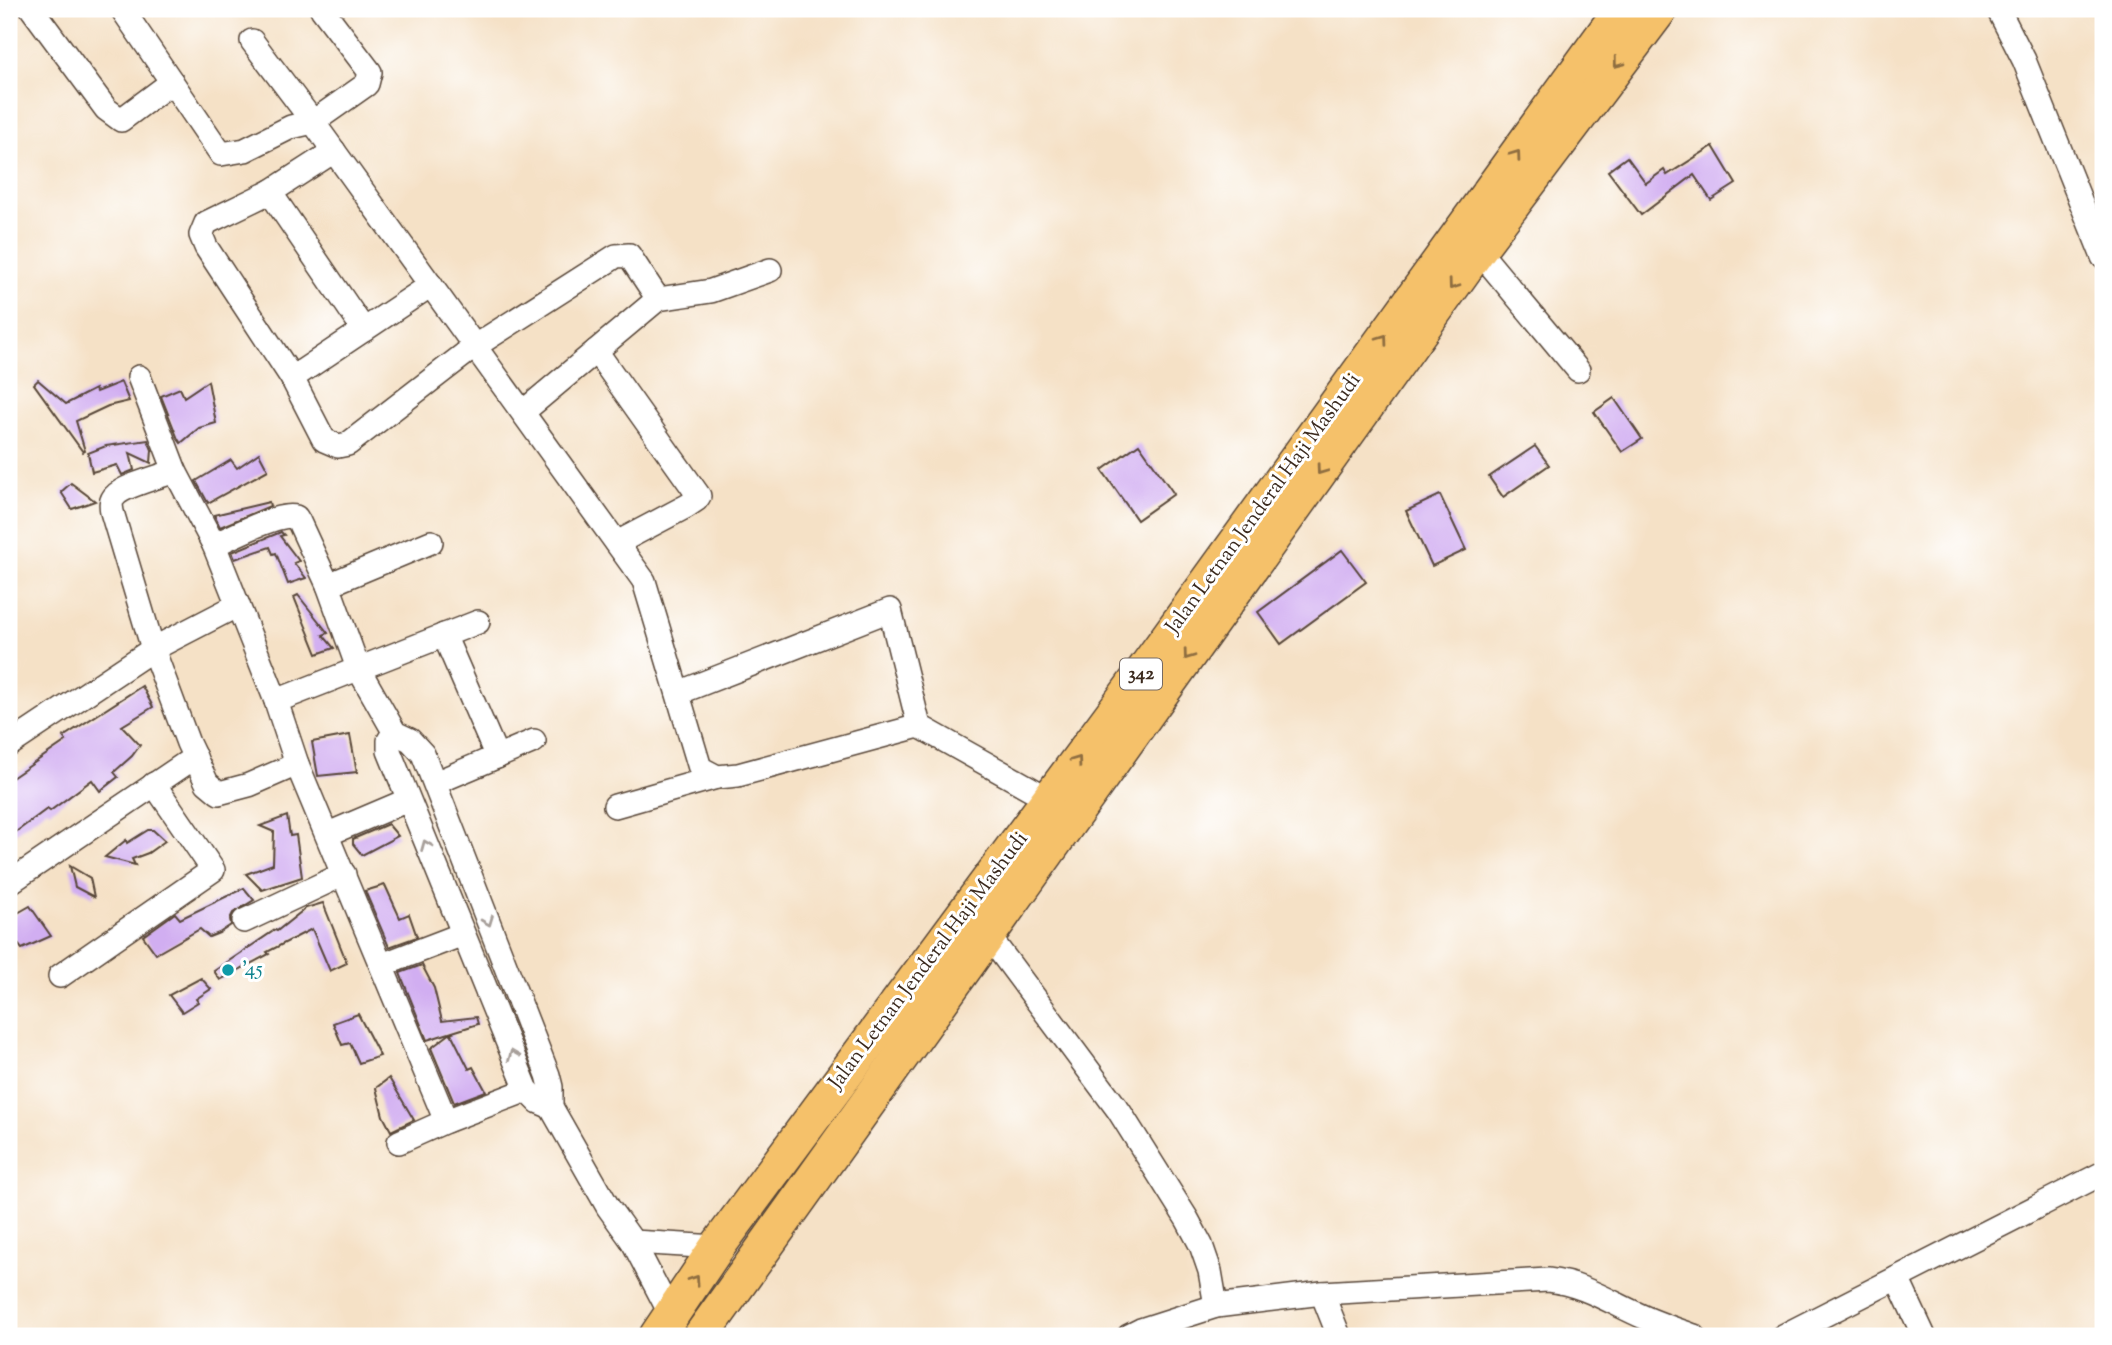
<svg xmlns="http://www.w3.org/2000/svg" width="2112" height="1345" viewBox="0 0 2112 1345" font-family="'Sorts Mill Goudy',serif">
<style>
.building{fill:#d1aef1}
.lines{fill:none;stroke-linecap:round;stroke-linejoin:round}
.street-casing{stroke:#574537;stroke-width:26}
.primary-casing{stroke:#574537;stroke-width:38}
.street{stroke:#fff;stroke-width:23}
.primary{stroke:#f5c16b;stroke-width:35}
.oneway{stroke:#8f6e41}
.oneway2{stroke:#a79f9a}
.culture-dot{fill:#0f9aa8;stroke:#fff;stroke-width:2.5}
.labels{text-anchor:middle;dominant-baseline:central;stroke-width:6;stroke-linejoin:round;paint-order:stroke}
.shield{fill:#fff;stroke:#766a62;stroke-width:2}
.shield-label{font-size:19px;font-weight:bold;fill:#3b2a1e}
.street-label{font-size:21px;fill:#3b2a1e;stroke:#fff}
.culture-label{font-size:21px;fill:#0d838f;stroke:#fff;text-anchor:start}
</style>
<rect width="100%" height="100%" fill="#fff"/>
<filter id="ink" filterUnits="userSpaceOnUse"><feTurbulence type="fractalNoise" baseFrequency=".0143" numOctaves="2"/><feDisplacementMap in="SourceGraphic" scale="14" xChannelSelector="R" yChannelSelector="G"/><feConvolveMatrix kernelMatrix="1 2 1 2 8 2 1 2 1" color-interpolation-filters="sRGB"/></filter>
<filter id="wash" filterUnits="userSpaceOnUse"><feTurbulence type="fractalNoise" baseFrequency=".00686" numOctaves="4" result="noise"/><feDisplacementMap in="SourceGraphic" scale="28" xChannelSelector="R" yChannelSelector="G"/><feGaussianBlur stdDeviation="1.57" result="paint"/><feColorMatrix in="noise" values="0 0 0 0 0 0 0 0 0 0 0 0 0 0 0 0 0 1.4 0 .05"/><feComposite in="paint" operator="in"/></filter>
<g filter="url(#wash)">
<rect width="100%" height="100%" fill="#f5e1c6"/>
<g id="blocks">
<g class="building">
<path d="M1713 146 1736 184 1711 200 1694 175 1641 215 1608 171 1627 157 1646 183 1664 170 1667 175Z"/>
<path d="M38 380 66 404 95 389 96 392 121 382 129 401 108 406 76 421 85 451 83 452 34 384Z"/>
<path d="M208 381 216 423 199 428 181 443 178 439 161 396 180 388 184 397Z"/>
<path d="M1614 398 1642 439 1622 452 1594 412Z"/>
<path d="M148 440 152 450 151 463 130 453 134 470 122 475 117 465 92 472 88 453 106 446Z"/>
<path d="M1139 444 1174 494 1137 520 1102 470Z"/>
<path d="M1535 446 1549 465 1503 497 1489 477Z"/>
<path d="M259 453 268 470 208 503 196 481 231 460 237 468Z"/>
<path d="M71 483 95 501 72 509 61 492Z"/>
<path d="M1440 495 1466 550 1432 566 1406 511Z"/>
<path d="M269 502 270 506 220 527 214 515Z"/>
<path d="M281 532 284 535 280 536 299 561 294 563 306 578 288 584 276 553 273 554 270 547 235 559 232 552Z"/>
<path d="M1342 550 1366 582 1281 644 1258 612Z"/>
<path d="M298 595 328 633 323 635 334 648 317 654 294 597Z"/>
<path d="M142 686 153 707 122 726 140 745 132 756 114 772 118 777 100 791 92 780 50 811 47 809 9 837V780L66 741 63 737Z"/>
<path d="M350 735 357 772 318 776 312 742Z"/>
<path d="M287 816 290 836 296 835 302 877 262 890 246 874 273 864 274 832 260 826Z"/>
<path d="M388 824 398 836 362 855 353 844V839Z"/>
<path d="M148 830H153L165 841 148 853 132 859 135 865 105 857 126 840 127 843Z"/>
<path d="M70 866 90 878 94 897 75 887Z"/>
<path d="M385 885 400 918 409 914 417 937 389 947 365 891Z"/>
<path d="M244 888 254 900 233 913 230 919 231 925 219 933 209 937 200 929 156 954 143 936 175 913 180 919Z"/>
<path d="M323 903 347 963 330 971 312 929 267 952 269 954 220 980 214 971 275 930 277 931 306 908Z"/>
<path d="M30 906 51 936 22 949 9 932V918Z"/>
<path d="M422 965 434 988 442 1021 476 1017 478 1024 427 1040 400 973Z"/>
<path d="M201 978 211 989 196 999 198 1002 182 1012 169 995Z"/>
<path d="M358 1014 380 1056 359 1063 350 1043 342 1045 333 1023Z"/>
<path d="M451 1033 469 1069 473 1067 486 1091 454 1103 431 1048Z"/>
<path d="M389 1078 414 1120 391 1131 383 1116 376 1088Z"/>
</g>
</g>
</g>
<g filter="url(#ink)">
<use href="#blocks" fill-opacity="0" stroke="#574537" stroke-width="2"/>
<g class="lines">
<defs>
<g id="street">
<path d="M32 9 106 109 121 120 172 82"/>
<path d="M122 9 221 154 245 150 291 127 313 122 644 581 700 768 717 777 738 775 919 726 1049 799"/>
<path d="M1998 9 2024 60 2103 257"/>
<path d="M252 41 313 122 367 84 370 72 322 9"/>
<path d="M334 151 272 191 274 198 364 330"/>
<path d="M272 191 206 223 201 235 206 247 292 378"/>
<path d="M1478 250 1578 370"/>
<path d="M431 285 292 378 324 440 338 446 348 444 475 346 616 256 629 255 658 299"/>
<path d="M596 351 699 496 696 500 687 506 617 543"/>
<path d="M139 377 175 471 214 545 276 701 297 764 446 1121"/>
<path d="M523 412 658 299 711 291 770 270"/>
<path d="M175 471C162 476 123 486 115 496 110 501 111 506 112 512L153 649 188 743 207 783 219 793 249 785 297 764"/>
<path d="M214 545C232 537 278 512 296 517L299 522 328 585 358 668 395 733 410 740 423 754 548 1075 551 1087V1107L608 1207 633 1242 671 1315"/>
<path d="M328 585 431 542"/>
<path d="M444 635 497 757"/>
<path d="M678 693 890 610 919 726"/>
<path d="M276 701 478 622"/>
<path d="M395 733 389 740V751L527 1090 539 1102 551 1107"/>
<path d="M9 745 153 649 238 605"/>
<path d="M435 783 534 741"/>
<path d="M615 806 717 777"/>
<path d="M328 834 408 800"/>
<path d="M9 883 195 757"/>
<path d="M244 921 344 874"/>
<path d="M988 935 1119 1111 1187 1219 1201 1245 1210 1271 1216 1306"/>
<path d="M382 965 463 934"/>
<path d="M60 976 213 870 154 784"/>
<path d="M399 1142 446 1121 527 1090"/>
<path d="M633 1242 717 1247"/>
<path d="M1897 1278 1924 1336"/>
<path d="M1322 1293 1339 1336"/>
<path d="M1129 1336 1141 1330 1216 1306 1322 1293 1548 1280C1585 1284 1613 1304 1646 1318 1662 1325 1678 1330 1694 1336"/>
<path d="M1783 1336 2103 1173"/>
</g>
<g id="primary">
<path d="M657 1336 717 1247 1125 697 1622 9"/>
<path d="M701 1336 1478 250 1660 9"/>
</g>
</defs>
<use href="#street" class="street-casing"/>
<use href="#primary" class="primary-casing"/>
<use href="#street" class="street"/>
<use href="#primary" class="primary"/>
</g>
<defs><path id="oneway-chevron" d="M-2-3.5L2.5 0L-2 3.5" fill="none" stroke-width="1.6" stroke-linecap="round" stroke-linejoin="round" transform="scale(1.75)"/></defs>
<g class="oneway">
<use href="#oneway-chevron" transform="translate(1618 63) rotate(127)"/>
<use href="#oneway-chevron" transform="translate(1516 155) rotate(-54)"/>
<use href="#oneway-chevron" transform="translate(1453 285) rotate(126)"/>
<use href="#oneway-chevron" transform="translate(1383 339) rotate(-54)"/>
<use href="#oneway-chevron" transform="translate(1321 470) rotate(126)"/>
<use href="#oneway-chevron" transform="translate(1188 655) rotate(126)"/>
<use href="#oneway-chevron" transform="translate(1077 761) rotate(-54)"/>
<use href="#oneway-chevron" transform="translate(695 1280) rotate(-56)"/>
</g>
<g class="oneway2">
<use href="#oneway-chevron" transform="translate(426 845) rotate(-112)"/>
<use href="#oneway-chevron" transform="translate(488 921) rotate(69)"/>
<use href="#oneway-chevron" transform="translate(513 1055) rotate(-112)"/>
</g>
</g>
<circle class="culture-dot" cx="228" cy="970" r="7"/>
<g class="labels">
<rect class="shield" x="1120" y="658.5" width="42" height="31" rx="5"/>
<g class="shield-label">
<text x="1141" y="674">342</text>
</g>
<g class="street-label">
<text transform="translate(1264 504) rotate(-54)">Jalan Letnan Jenderal Haji Mashudi</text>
<text transform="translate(929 961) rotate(-53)">Jalan Letnan Jenderal Haji Mashudi</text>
</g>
<g class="culture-label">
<text x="242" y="970">'45</text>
</g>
</g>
<rect width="2112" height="1345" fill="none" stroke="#fff" stroke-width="35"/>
</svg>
